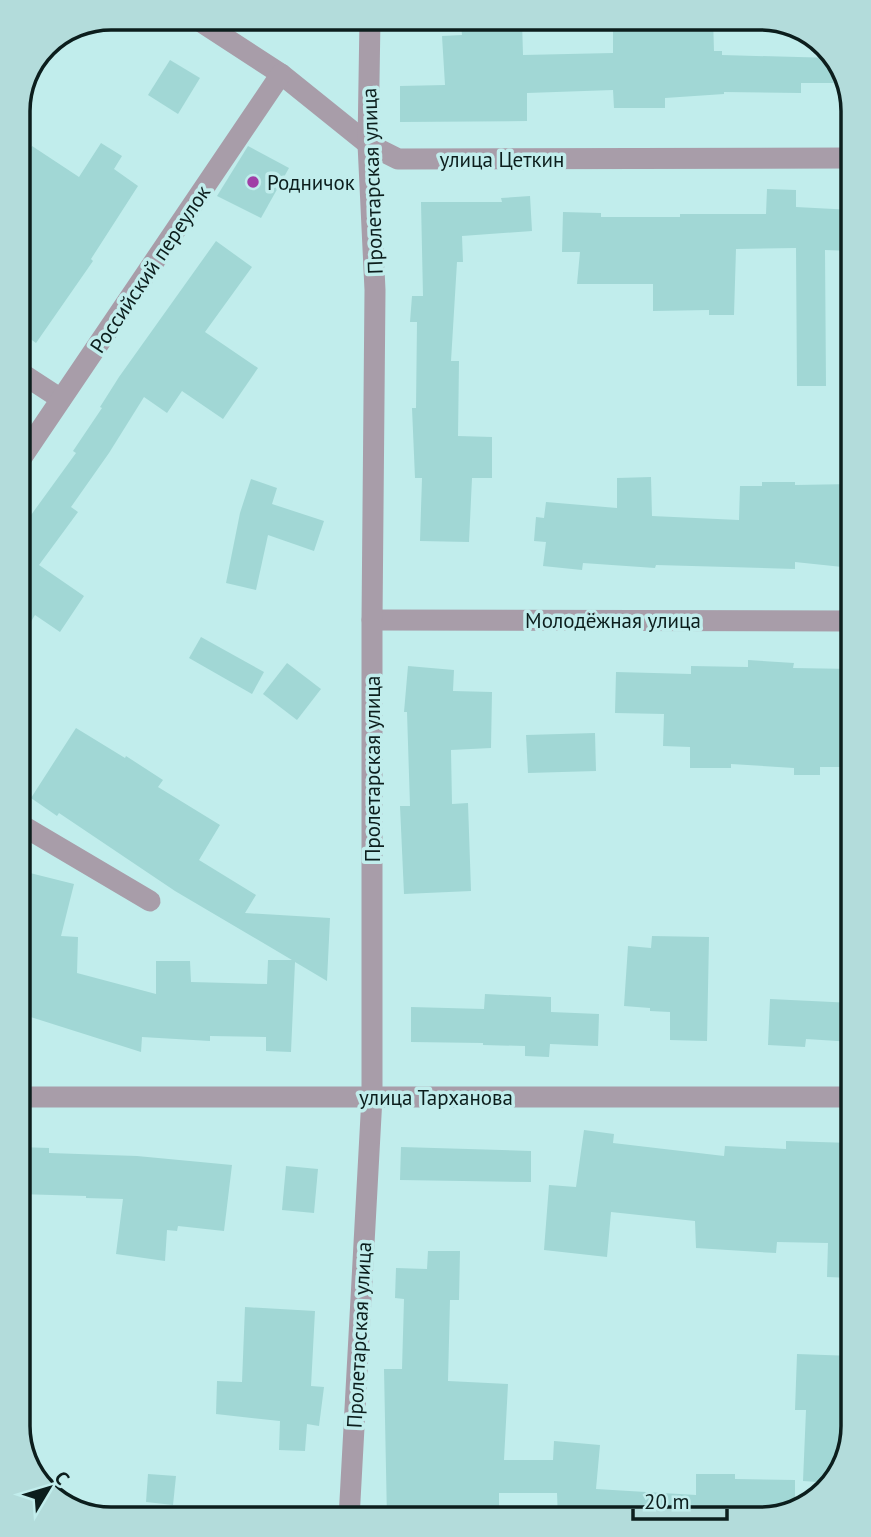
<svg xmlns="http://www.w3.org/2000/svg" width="871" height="1537" viewBox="0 0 871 1537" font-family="'PT Sans',sans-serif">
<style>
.building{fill:#a1d7d5}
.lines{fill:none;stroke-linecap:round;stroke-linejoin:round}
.minor{stroke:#a89da9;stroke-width:21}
.poi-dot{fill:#a03fa6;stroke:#c1edec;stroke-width:2.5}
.labels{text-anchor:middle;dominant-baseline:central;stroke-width:7;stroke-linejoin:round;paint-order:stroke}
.street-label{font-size:21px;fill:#0c1e1d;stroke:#c1edec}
.poi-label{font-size:21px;fill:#0c1e1d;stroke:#c1edec;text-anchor:start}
.rim{fill:none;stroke:#0c1e1d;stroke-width:3.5}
</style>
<rect width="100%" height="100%" fill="#c1edec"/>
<g class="building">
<path d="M675 18H713L714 51H722V55L834 58 844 70 847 83H801V93L724 92V94L665 98V108H614L613 90 527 93V121L400 122V86L445 85 442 36 462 35 461 24 522 21 523 55 613 53V30H675Z"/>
<path d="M170 60 200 78 178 114 148 95Z"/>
<path d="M101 143 122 156 114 169 138 186 91 259 93 261 36 343 18 330V168L32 146 79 177Z"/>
<path d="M248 146 289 168 261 218 217 196Z"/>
<path d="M767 189 796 190V207L853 210V251L825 250 826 386H797L796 248 736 249 734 315H709V310L653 311V284H577L580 252H562L563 212 601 213V217H680V214H766Z"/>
<path d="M530 196 532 231 462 236 463 262H457L451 361H459L458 436 492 437V478H472L469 542 420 541 422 478H415L412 408H416L417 322H410L412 296H423L421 202H502L501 198Z"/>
<path d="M216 241 252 267 205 332 258 368 223 419 182 391 167 413 144 397 109 453 71 507 78 512 39 565 84 596 60 632 35 615 18 643V533L76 453 73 451 102 408 100 407 119 377Z"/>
<path d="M651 477 652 516 739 520 740 486H762V482H795V485L853 484 852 568 795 562V569L656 565 655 568 583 563 582 570 543 566 546 542 534 541 536 517 544 518 546 502 617 508V478Z"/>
<path d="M251 479 277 488 272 504 324 521 314 551 268 535 256 590 226 583 240 513Z"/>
<path d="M201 637 264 672 252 694 189 658Z"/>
<path d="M748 660 794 663 793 668 853 669V767H820V775H794V768L731 764V768H690V747L663 746 664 714 615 713 616 672 691 674V666L748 667Z"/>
<path d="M287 663 321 689 297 720 263 694Z"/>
<path d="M408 666 454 670 453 691 492 692 491 748 451 750 452 804 468 803 471 891 404 894 400 806H410L407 712H404Z"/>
<path d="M76 728 125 758 126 756 163 780 158 787 220 825 199 860 256 895 245 913 330 918 327 981 295 962 291 1052 266 1051V1037L210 1036V1041L142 1037 141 1052 18 1013V870L74 884 61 936 78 937 77 973 156 994V961H190L191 982 267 984 268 960H292L175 891 59 813 57 816 31 798Z"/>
<path d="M595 733 596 771 528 773 526 735Z"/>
<path d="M652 936 709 937 707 1041 670 1040V1012L650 1011V1008L624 1006 628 946 651 948Z"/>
<path d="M485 994 551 997V1012L599 1014 598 1046 550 1044 549 1057 525 1056V1046L483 1045V1043L411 1042V1007L484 1009Z"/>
<path d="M770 999 853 1003V1042L806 1039 805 1047 768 1045Z"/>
<path d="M584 1130 614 1134 613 1143 724 1156 725 1146 786 1149V1141L852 1143 845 1233H853V1278L827 1277 828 1243 777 1242 776 1253 696 1248 695 1221 611 1212 607 1257 544 1250 549 1185 576 1187Z"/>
<path d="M18 1147 49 1148V1153L137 1156 232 1165 224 1231 178 1226 177 1231 167 1230 165 1261 116 1254 123 1199 86 1198V1196L18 1194Z"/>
<path d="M401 1147 531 1151V1182L400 1180Z"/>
<path d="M286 1166 318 1169 314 1213 282 1210Z"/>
<path d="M428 1251H460L459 1300H450L448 1381 508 1384 504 1460H553L554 1441 600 1445 596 1489 696 1495V1474H735V1479L795 1480V1512L760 1520 558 1519 557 1493H499V1519H387L384 1369H402L404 1299 395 1298 396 1268 427 1269Z"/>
<path d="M245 1307 315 1311 311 1386 324 1387 319 1426 307 1424 305 1451 279 1450 280 1421 216 1414 217 1381 242 1382Z"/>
<path d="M797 1354 853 1356V1382H848L845 1454 838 1478 832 1483 803 1481 806 1410H795Z"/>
<path d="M148 1474 176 1476 173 1505 146 1502Z"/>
</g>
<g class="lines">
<g class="minor">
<path d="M195 18 281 74 368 144 398 159 853 158"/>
<path d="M18 371 61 399"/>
<path d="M18 463 281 74"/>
<path d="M372 620 853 621"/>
<path d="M18 823 150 901"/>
<path d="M18 1097H853"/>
<path d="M349 1519 372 1097V620L375 290 368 144 370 18"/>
</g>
</g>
<circle class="poi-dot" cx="253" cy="182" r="7"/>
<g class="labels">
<g class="street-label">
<text x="502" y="159">улица Цеткин</text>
<text transform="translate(372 181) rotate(-92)">Пролетарская улица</text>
<text transform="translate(150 269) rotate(-56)">Российский переулок</text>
<text x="613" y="620">Молодёжная улица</text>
<text transform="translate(372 769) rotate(-90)">Пролетарская улица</text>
<text x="436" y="1097">улица Тарханова</text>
<text transform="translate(359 1335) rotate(-87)">Пролетарская улица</text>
</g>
<g class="poi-label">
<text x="267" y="182">Родничок</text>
</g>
</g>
<path d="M0 0H871V1537H0ZM111 30H760A81 81 0 0 1 841 111V1426A81 81 0 0 1 760 1507H111A81 81 0 0 1 30 1426V111A81 81 0 0 1 111 30Z" fill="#b3dcdb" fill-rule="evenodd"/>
<path class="rim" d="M111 30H760A81 81 0 0 1 841 111V1426A81 81 0 0 1 760 1507H111A81 81 0 0 1 30 1426V111A81 81 0 0 1 111 30Z"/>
<g transform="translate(49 1488) rotate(52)" stroke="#c1edec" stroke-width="5" paint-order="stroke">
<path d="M0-5L12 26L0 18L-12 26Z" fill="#0c1e1d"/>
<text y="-10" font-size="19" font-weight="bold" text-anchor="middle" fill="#0c1e1d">С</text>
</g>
<path d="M633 1509v10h94v-10" fill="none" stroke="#0c1e1d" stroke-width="3.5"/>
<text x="644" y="1509" font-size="21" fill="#0c1e1d" stroke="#c1edec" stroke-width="5" paint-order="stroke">20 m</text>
</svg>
